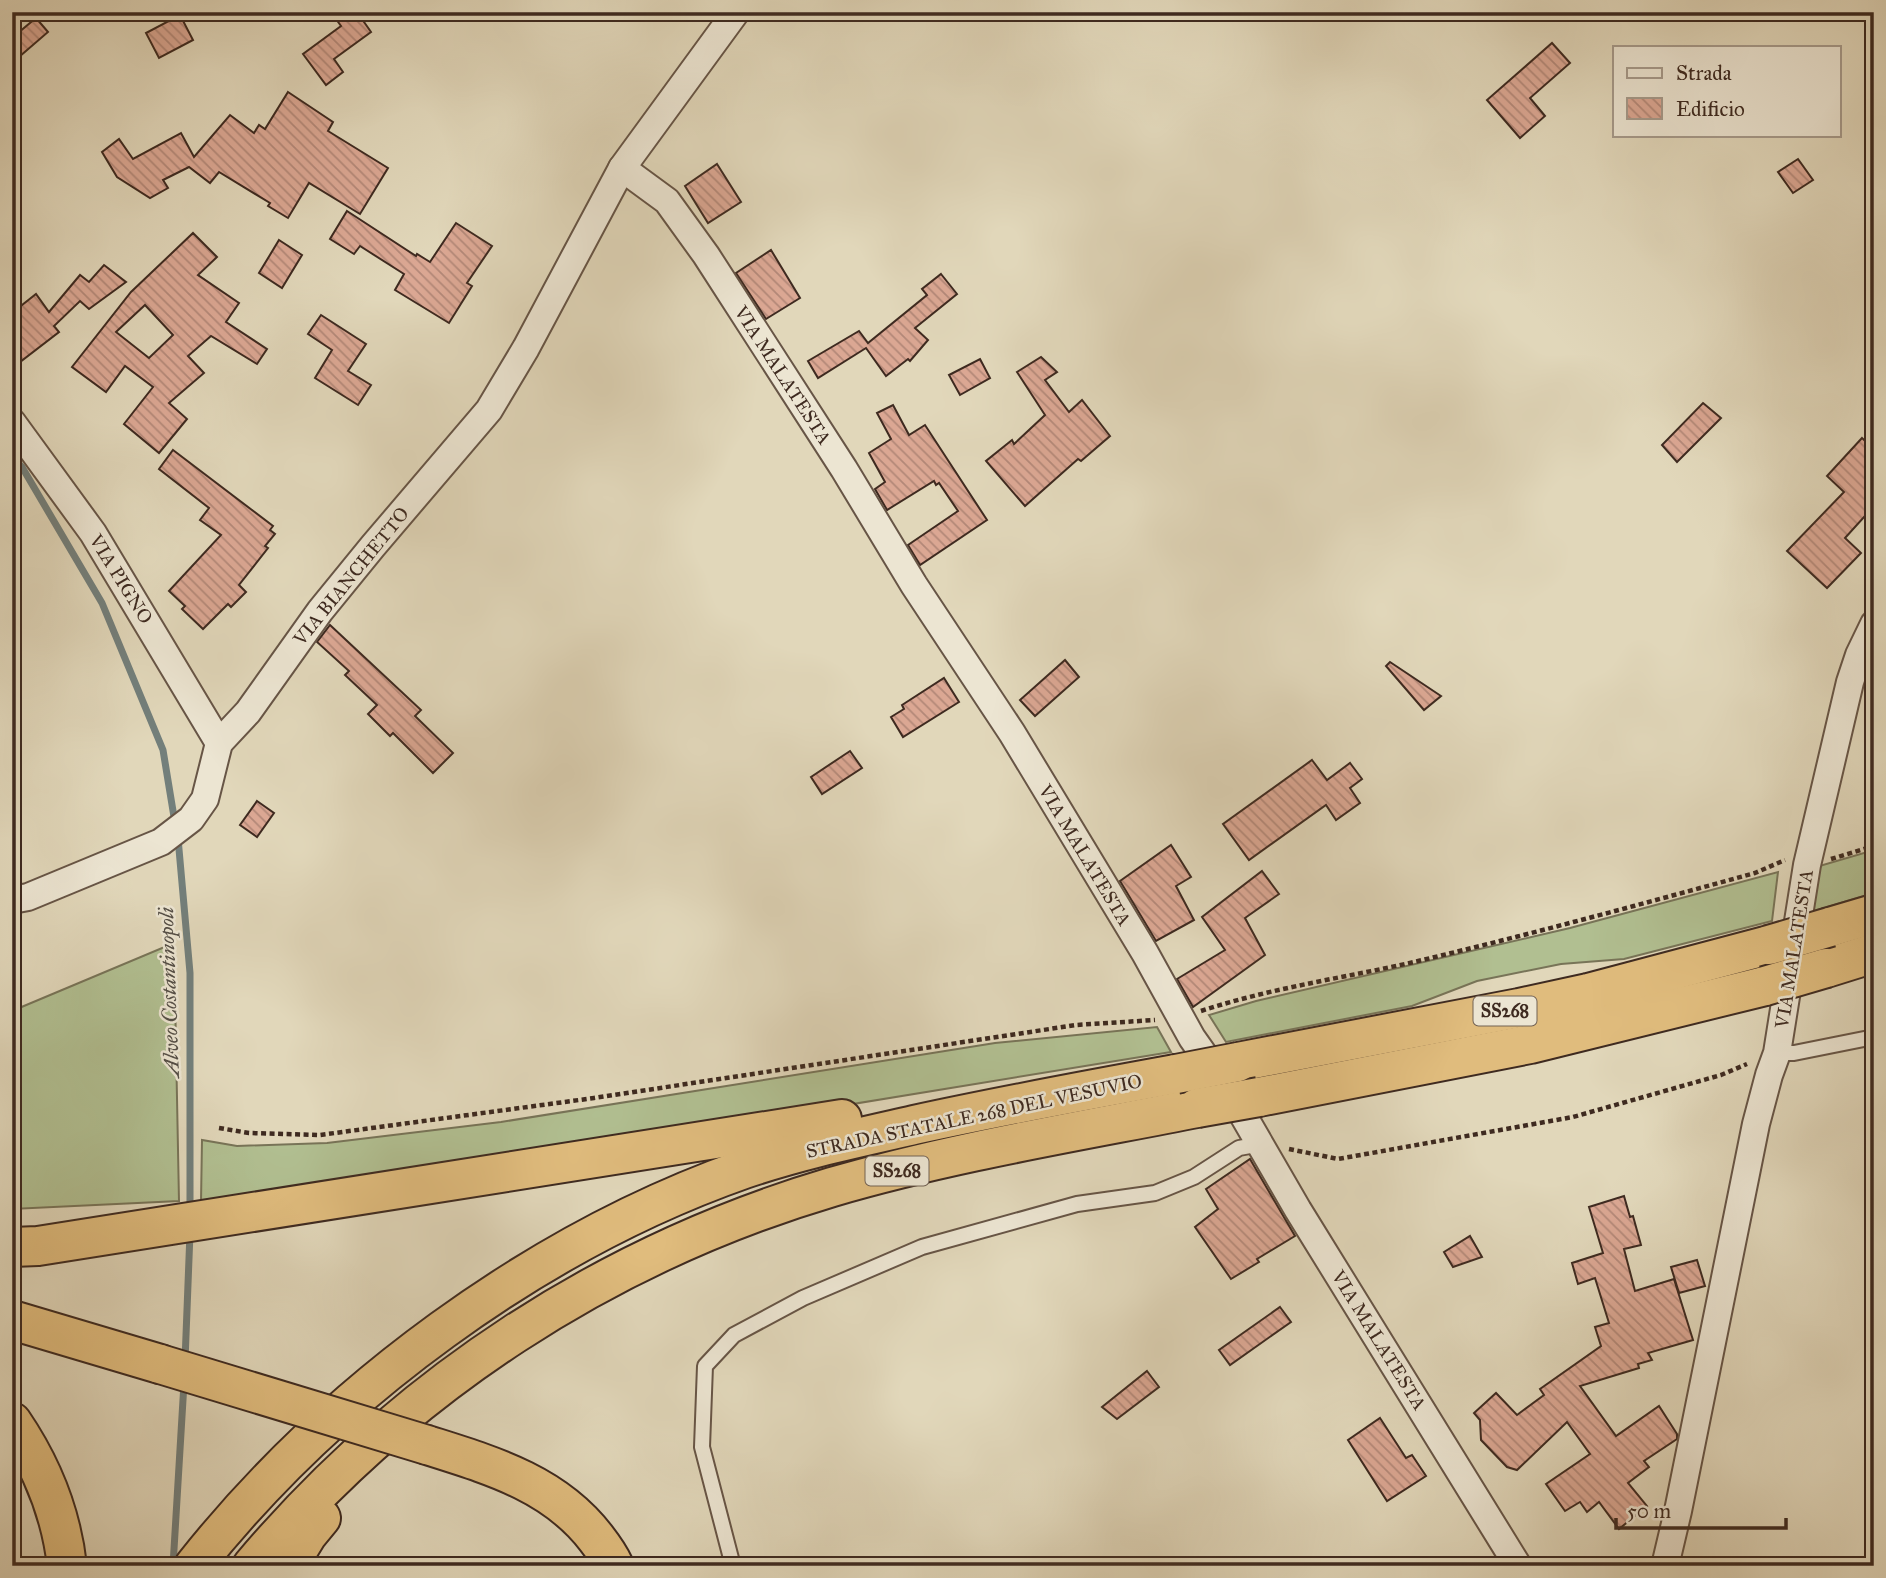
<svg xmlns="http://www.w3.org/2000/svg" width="1886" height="1578" viewBox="0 0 1886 1578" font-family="'IM FELL Great Primer',serif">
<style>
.grass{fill:#b1bf91;stroke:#787458;stroke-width:2}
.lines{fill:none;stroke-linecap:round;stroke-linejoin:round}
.stream{stroke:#737f7b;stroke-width:7}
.building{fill:url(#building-back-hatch);stroke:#3e2a20;stroke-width:2;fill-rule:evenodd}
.service-casing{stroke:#675546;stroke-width:18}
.minor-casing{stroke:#675546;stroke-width:30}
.trunk-casing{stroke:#3e2a20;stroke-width:42}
.path{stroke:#3e2a20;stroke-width:4.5;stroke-dasharray:5 3.5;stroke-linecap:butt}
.service{stroke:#ece5d2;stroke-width:14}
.minor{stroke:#ece5d2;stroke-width:26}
.trunk{stroke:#e0bc7d;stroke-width:38}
.trunk-bridge-casing{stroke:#3e2a20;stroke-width:42;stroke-linecap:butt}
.trunk-bridge{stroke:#e0bc7d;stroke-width:38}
.labels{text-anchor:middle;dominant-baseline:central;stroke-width:5;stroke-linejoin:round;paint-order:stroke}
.shield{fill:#ece5d2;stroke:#726255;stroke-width:2}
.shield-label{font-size:18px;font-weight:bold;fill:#3e2a20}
.street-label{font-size:19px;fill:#3e2a20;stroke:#ece5d2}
.water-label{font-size:21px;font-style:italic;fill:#544e46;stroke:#ece5d2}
</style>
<defs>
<pattern id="building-back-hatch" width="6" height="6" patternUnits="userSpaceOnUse" patternTransform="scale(1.75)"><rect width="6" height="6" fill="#dba793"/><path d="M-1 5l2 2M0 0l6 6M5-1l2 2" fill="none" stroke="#b38878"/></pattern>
</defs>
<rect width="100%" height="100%" fill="#e1d7ba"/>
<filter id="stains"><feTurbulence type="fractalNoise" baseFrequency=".00286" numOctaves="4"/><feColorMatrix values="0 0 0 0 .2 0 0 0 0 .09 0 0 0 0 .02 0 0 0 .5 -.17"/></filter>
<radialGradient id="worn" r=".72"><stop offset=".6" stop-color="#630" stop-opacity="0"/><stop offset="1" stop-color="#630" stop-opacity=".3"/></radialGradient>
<g class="grass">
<path d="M1874 850V893L1807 913 1816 867Z"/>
<path d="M1778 872 1772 921 1624 959 1561 964 1477 981 1412 1006 1226 1042 1209 1015 1256 1001 1570 928Z"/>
<path d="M174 943 179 1201 12 1209V1011Z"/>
<path d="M1157 1027 1171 1052 749 1121 201 1202 202 1140 237 1146 327 1143 501 1122 995 1043Z"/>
</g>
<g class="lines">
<g class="stream">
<path d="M12 457 22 467 102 603 163 750 175 823"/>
<path d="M178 838 190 973V1211"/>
<path d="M185 1361 190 1233"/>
<path d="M173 1566 184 1383"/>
</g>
</g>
<g class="building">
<path d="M346 12H357L371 32 334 59 343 72 326 85 303 54 341 26 336 19Z"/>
<path d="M180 15 193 40 159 58 146 33Z"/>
<path d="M36 18 48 32 12 63V38Z"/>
<path d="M1552 43 1570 63 1530 98 1545 116 1520 138 1487 100Z"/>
<path d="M288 92 333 122 328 131 388 168 360 214 309 183 288 218 268 206 270 203 219 172 210 183 189 167 163 180 168 188 150 198 117 177 102 152 119 139 133 159 181 133 194 157 230 115 254 133 259 125 265 129Z"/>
<path d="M1798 159 1813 180 1793 193 1778 172Z"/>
<path d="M717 164 741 202 708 223 685 186Z"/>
<path d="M347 211 416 256 417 254 430 262 456 223 492 246 467 283 472 286 449 323 395 290 404 274 360 246 354 254 330 239Z"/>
<path d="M193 233 217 257 198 275 239 303 226 322 267 349 257 364 211 336 188 356 204 373 169 403 187 419 159 453 124 424 153 387 125 366 106 392 72 367 131 292ZM145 305 173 335 149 358 116 332Z"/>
<path d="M279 240 302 255 282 288 259 273Z"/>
<path d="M771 250 800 298 766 319 736 273Z"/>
<path d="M104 265 126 282 89 309 80 301 54 326 59 332 20 362 12 352V313L36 294 49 312 80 275 89 282Z"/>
<path d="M941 274 957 294 915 328 928 340 910 361 908 359 886 376 866 348 818 378 808 361 859 331 868 343 927 295 922 289Z"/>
<path d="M321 315 366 344 348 371 371 385 358 405 315 378 332 350 308 334Z"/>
<path d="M1041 357 1057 372 1045 380 1069 412 1082 400 1110 436 1081 461 1078 459 1025 506 986 461 1012 440 1014 444 1045 415 1017 372Z"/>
<path d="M980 359 990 378 960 395 949 375Z"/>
<path d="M1703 403 1721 418 1677 462 1662 445Z"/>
<path d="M893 405 909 435 925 425 987 520 920 565 908 545 958 511 939 483 936 485 934 481 887 510 875 489 885 482 869 453 891 439 877 413Z"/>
<path d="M1862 438 1874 449V506L1845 538 1861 553 1827 588 1787 551 1844 492 1827 476Z"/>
<path d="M173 450 273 526 270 530 275 534 265 546 268 548 239 585 246 592 231 607 228 604 203 629 182 609 185 606 169 591 221 535 200 520 209 508 159 469Z"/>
<path d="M330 625 421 710 415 716 453 753 433 773 393 733 390 736 368 714 377 705 345 675 349 671 317 642Z"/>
<path d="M1065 660 1079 677 1035 716 1020 700Z"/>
<path d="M1390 662 1441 696 1424 710 1386 666Z"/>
<path d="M944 678 959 702 903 737 891 717 904 709 902 705Z"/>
<path d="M850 751 862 768 822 794 811 777Z"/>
<path d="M1312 760 1327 780 1350 763 1362 779 1350 788 1360 803 1336 820 1326 805 1249 860 1223 824Z"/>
<path d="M257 801 274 813 257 837 240 825Z"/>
<path d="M1171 845 1191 877 1176 886 1194 920 1156 941 1120 881Z"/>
<path d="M1262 871 1279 894 1245 918 1265 955 1193 1007 1177 979 1225 950 1202 917Z"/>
<path d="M1250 1159 1295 1236 1257 1259 1259 1262 1231 1279 1195 1227 1218 1209 1206 1189Z"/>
<path d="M1624 1196 1630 1217 1633 1216 1641 1245 1624 1249 1635 1291 1674 1279 1693 1340 1648 1353 1652 1360 1638 1364 1639 1368 1580 1386 1616 1436 1659 1406 1677 1434V1439L1644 1461 1649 1467 1628 1483 1647 1506 1619 1529 1599 1502 1587 1512 1580 1502 1565 1511 1546 1484 1590 1454 1567 1422 1517 1470 1507 1467 1481 1440 1480 1420 1474 1413 1496 1393 1517 1415 1544 1395 1540 1389 1601 1346 1595 1327 1609 1323 1595 1278 1578 1284 1572 1263 1603 1253 1589 1207Z"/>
<path d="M1470 1236 1482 1257 1453 1267 1444 1252Z"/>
<path d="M1697 1260 1705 1286 1679 1293 1671 1267Z"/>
<path d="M1280 1307 1291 1322 1230 1365 1219 1350Z"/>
<path d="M1147 1371 1159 1387 1117 1419 1102 1407Z"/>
<path d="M1380 1418 1406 1458 1412 1455 1426 1476 1387 1501 1348 1440Z"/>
</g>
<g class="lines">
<defs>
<g id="service">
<path d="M1777 1053H1794L1874 1037"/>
<path d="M733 1566 702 1447 705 1366 734 1335 803 1298 922 1247 1077 1204 1155 1193 1194 1177 1239 1148 1261 1144"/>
</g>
<g id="minor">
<path d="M622 168 667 201 706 255 844 469 914 585 1012 733 1145 953 1192 1038 1228 1089 1298 1210 1518 1566"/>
<path d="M12 422 93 533 219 743"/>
<path d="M12 900 28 897 161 842 191 819 205 799 219 743 248 712 320 611 373 546 489 410 526 348 622 168 736 12"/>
<path d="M1665 1566 1678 1511 1756 1124 1769 1075 1777 1053 1807 865 1850 682 1859 655 1874 624"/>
</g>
<g id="trunk">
<path d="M1830 927 1874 914"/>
<path d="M1826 968 1874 953"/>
<path d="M1238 1062 1519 1008 1588 993 1769 945"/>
<path d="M1259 1097 1530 1044 1765 986"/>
<path d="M12 1247 38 1246 842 1119"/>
<path d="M12 1320 160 1364"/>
<path d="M12 1422C42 1466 61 1512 67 1566"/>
<path d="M427 1445C490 1465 554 1483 596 1538 603 1547 609 1555 614 1566"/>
<path d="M194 1566C331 1393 536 1242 744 1169 800 1150 857 1138 914 1125 1001 1106 1088 1090 1176 1074"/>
<path d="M252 1566C405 1385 606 1254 832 1187 952 1152 1075 1132 1197 1108"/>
<path d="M288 1566 307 1535 321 1518"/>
</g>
</defs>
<use href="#service" class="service-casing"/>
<use href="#minor" class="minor-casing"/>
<use href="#trunk" class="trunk-casing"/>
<g class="path">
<path d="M1831 859 1874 846"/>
<path d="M1201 1011C1271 988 1343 978 1414 962 1528 935 1642 904 1755 873L1785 860"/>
<path d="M219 1128 249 1133 320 1135 594 1098 1076 1025 1155 1020"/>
<path d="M1289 1149 1338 1159 1573 1117 1721 1075 1747 1064"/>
</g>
<use href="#service" class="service"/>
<use href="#minor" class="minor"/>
<use href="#trunk" class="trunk"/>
<defs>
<g id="trunk-bridge">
<path d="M1769 945 1830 927"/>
<path d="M1765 986 1826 968"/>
<path d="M1176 1074 1238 1062"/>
<path d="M1197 1108 1259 1097"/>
<path d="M160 1364 427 1445"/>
</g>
</defs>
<use href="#trunk-bridge" class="trunk-bridge-casing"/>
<use href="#trunk-bridge" class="trunk-bridge"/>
</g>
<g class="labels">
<g class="shield">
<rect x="1473.5" y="996.5" width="63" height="29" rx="5"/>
<rect x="865.5" y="1156.5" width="63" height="29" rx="5"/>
</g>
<g class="shield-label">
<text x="1505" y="1011">SS268</text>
<text x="897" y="1171">SS268</text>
</g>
<g class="street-label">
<text transform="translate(783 375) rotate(57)">VIA MALATESTA</text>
<text transform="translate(351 576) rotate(-51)">VIA BIANCHETTO</text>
<text transform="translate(121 579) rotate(58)">VIA PIGNO</text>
<text transform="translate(1085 855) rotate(59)">VIA MALATESTA</text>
<text transform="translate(1794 949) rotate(-81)">VIA MALATESTA</text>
<text transform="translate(974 1116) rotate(-12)">STRADA STATALE 268 DEL VESUVIO</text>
<text transform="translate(1379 1340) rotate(58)">VIA MALATESTA</text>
</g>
<g class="water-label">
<text transform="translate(169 992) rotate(-92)">Alveo Costantinopoli</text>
</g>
</g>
<rect width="1886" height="1578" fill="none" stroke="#e1d7ba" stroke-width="42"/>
<rect x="14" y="14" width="1858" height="1550" fill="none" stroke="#3e2a20" stroke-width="3.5"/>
<rect x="21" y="21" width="1844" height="1536" fill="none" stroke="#3e2a20" stroke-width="2"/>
<rect x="1613" y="46" width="228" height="91" fill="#ece5d2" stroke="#a69a8b" stroke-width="2"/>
<rect x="1627" y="68" width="35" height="10" fill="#ece5d2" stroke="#a69a8b" stroke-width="2"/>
<text x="1676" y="80" font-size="21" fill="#3e2a20">Strada</text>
<rect x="1627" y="98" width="35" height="21" fill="url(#building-back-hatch)" stroke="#a69a8b" stroke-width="2"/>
<text x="1676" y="116" font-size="21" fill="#3e2a20">Edificio</text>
<path d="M1616 1518v10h170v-10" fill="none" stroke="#3e2a20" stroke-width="3.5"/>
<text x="1627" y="1518" font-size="21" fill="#3e2a20" stroke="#ece5d2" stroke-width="5" paint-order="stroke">50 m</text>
<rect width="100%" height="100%" filter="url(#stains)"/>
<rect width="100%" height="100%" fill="url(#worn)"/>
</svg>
